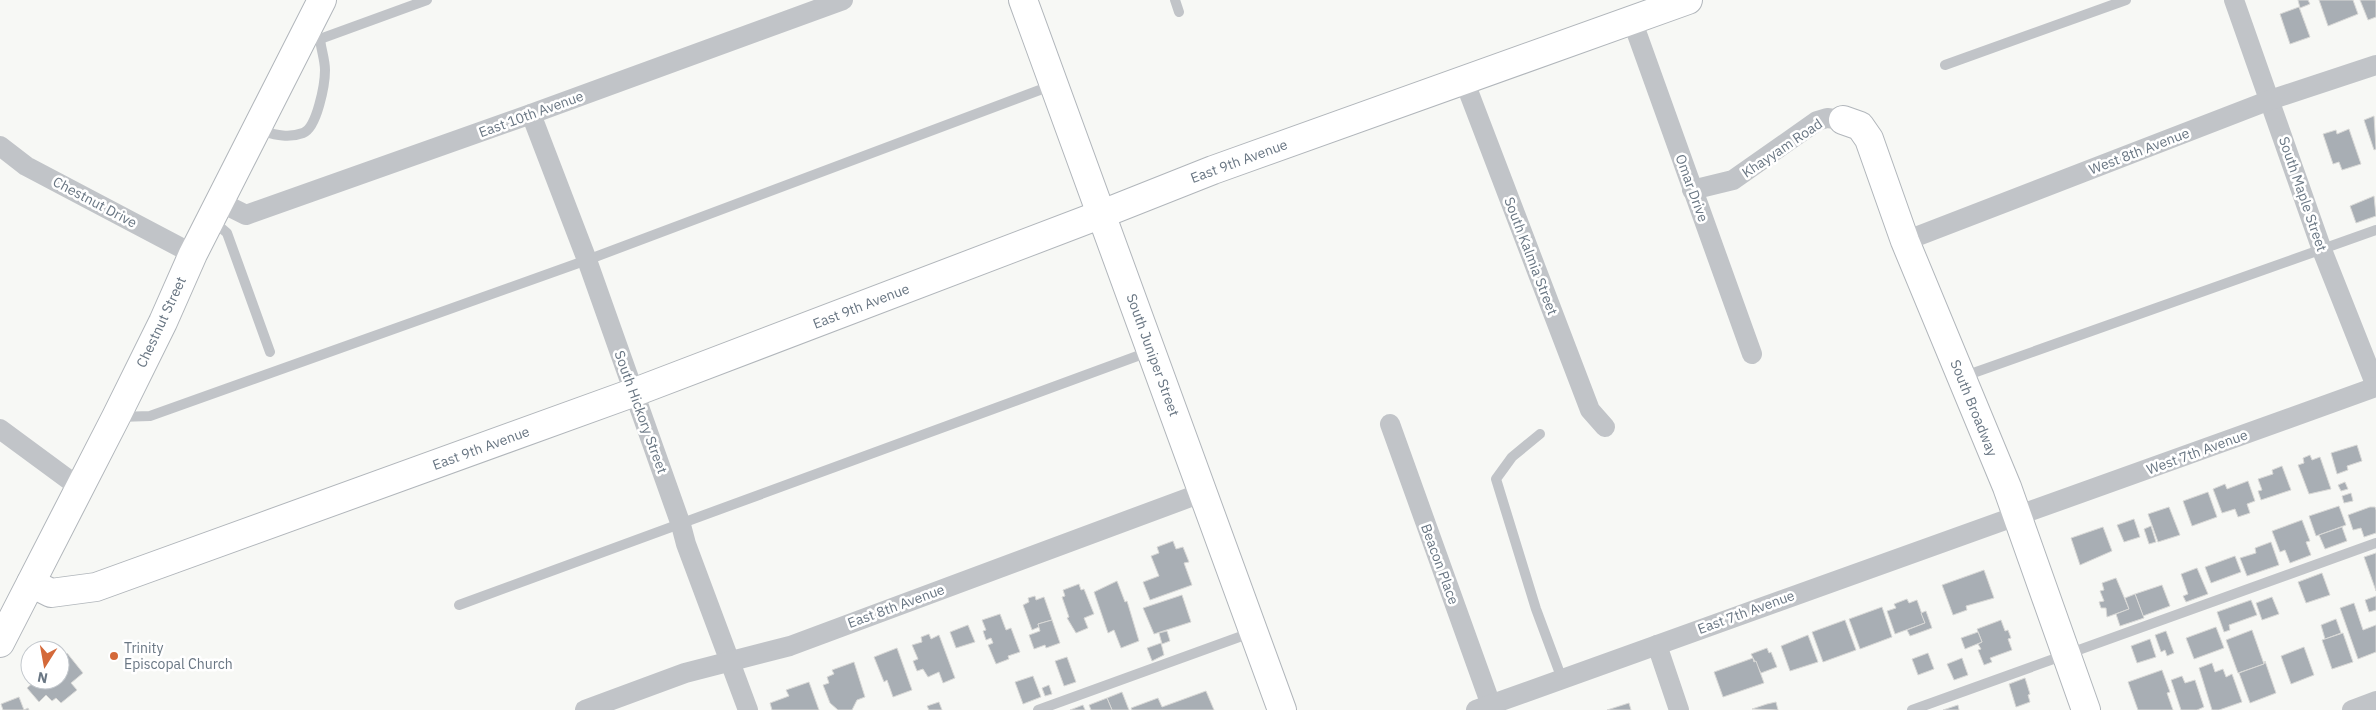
<svg xmlns="http://www.w3.org/2000/svg" width="2376" height="710" viewBox="0 0 2376 710" font-family="'IBM Plex Sans',sans-serif">
<style>
.building{fill:#a8aeb4;stroke:#d9d9d7}
.lines{fill:none;stroke-linecap:round;stroke-linejoin:round}
.secondary-casing{stroke:#b1b6bb;stroke-width:30}
.lane{stroke:#c1c4c8;stroke-width:10}
.street{stroke:#c1c4c8;stroke-width:20}
.secondary{stroke:#fff;stroke-width:28}
.poi-dot{fill:#d46939;stroke:#fff;stroke-width:2}
.labels{text-anchor:middle;dominant-baseline:central;stroke-width:5;stroke-linejoin:round;paint-order:stroke}
.street-label{font-size:14px;fill:#697683;stroke:#fff}
.poi-label{font-size:14px;fill:#697683;stroke:#fff;text-anchor:start}
</style>
<rect width="100%" height="100%" fill="#f7f8f5"/>
<g class="building">
<path d="M2298 0H2308L2310 4 2300 8Z"/>
<path d="M2319 0H2353L2358 14 2328 26Z"/>
<path d="M2360 0H2376V17L2368 20Z"/>
<path d="M2299 7 2310 37 2290 44 2280 14Z"/>
<path d="M2374 116 2376 149 2374 150 2364 120Z"/>
<path d="M2349 129 2361 164 2342 170 2339 162 2333 164 2323 134 2336 130 2337 134Z"/>
<path d="M2374 196 2376 216 2356 223 2350 206Z"/>
<path d="M2357 445 2362 461 2347 466 2348 470 2337 474 2331 453Z"/>
<path d="M2310 455 2312 460 2320 457 2331 489 2309 494 2298 465 2304 463 2303 458Z"/>
<path d="M2282 466 2291 490 2261 500 2258 491 2262 490 2258 479 2273 474 2272 470Z"/>
<path d="M2248 481 2255 501 2247 504 2250 513 2238 517 2235 509 2222 513 2213 489 2225 484 2227 489Z"/>
<path d="M2345 482 2348 489 2341 491 2338 485Z"/>
<path d="M2208 492 2217 517 2192 526 2183 501Z"/>
<path d="M2351 493 2353 501 2344 503 2342 496Z"/>
<path d="M2339 506 2346 525 2316 536 2309 516Z"/>
<path d="M2169 507 2180 535 2158 542 2148 514Z"/>
<path d="M2370 507H2375L2376 510V533L2364 537 2361 528 2353 530 2348 515Z"/>
<path d="M2134 519 2140 537 2124 542 2117 525Z"/>
<path d="M2302 520 2310 541 2306 542 2311 555 2290 563 2285 550 2280 552 2272 531Z"/>
<path d="M2151 526 2156 542 2149 544 2144 529Z"/>
<path d="M2103 527 2112 551 2080 565 2071 538Z"/>
<path d="M2342 527 2347 541 2325 549 2319 535Z"/>
<path d="M1173 541 1176 549 1183 547 1189 562 1184 563 1192 585 1150 600 1143 582 1159 576 1151 556 1159 553 1157 547Z"/>
<path d="M2271 542 2279 565 2247 576 2240 558 2256 553 2255 548Z"/>
<path d="M2376 553V591L2364 557Z"/>
<path d="M2235 556 2241 572 2211 583 2205 567Z"/>
<path d="M2197 568 2208 594 2186 602 2183 596 2188 594 2181 574Z"/>
<path d="M1984 570 1994 598 1966 606 1967 610 1953 615 1942 585Z"/>
<path d="M2322 573 2330 595 2306 603 2298 582Z"/>
<path d="M2116 578 2129 609 2107 617 2106 608H2101L2099 602 2104 601 2100 591 2104 590 2102 583Z"/>
<path d="M1117 581 1125 602 1127 601 1139 641 1121 648 1114 630 1108 633 1094 592Z"/>
<path d="M1079 584 1081 590 1084 589 1094 614 1084 618 1088 628 1076 633 1067 618 1069 617 1062 597 1065 596 1063 590Z"/>
<path d="M2162 585 2170 606 2143 616 2135 594Z"/>
<path d="M2135 594 2144 618 2120 626 2116 614 2129 609 2125 598Z"/>
<path d="M1182 595 1191 622 1154 634 1143 608Z"/>
<path d="M1035 596 1036 600 1044 597 1052 620 1038 624 1039 627 1032 630 1023 605 1029 602 1028 598Z"/>
<path d="M2376 596V610L2369 612 2365 600Z"/>
<path d="M2272 597 2279 614 2262 620 2256 603Z"/>
<path d="M1907 599 1909 603 1917 600 1925 623 1895 634 1887 611 1896 608 1894 604Z"/>
<path d="M2251 600 2257 615 2229 625 2230 630 2224 632 2217 612Z"/>
<path d="M2354 603 2363 630 2376 625V652L2358 659 2340 608Z"/>
<path d="M1882 607 1892 637 1860 649 1849 619Z"/>
<path d="M1926 611 1932 628 1910 636 1907 630 1925 623 1921 613Z"/>
<path d="M1000 614 1006 630 1011 628 1020 652 1008 656 1009 659 996 664 988 645 993 643 991 638 986 640 983 631 986 630 982 620Z"/>
<path d="M2336 619 2341 633 2325 639 2321 625Z"/>
<path d="M1052 620 1060 643 1046 648 1045 645 1034 649 1029 635 1040 631 1038 624Z"/>
<path d="M1845 620 1856 650 1823 662 1812 632Z"/>
<path d="M2001 620 2005 631 2008 630 2011 638 2008 639 2012 650 1990 658 1992 662 1984 665 1978 650 1981 649 1978 644 1982 642 1977 629Z"/>
<path d="M968 625 975 642 956 648 950 632Z"/>
<path d="M2216 627 2224 648 2194 659 2186 638Z"/>
<path d="M2252 630 2264 664 2238 673 2226 640Z"/>
<path d="M1167 631 1170 641 1162 644 1159 633Z"/>
<path d="M2166 631 2174 653 2167 656 2165 650 2161 652 2155 635Z"/>
<path d="M1978 632 1982 642 1965 649 1961 638Z"/>
<path d="M2343 633 2353 662 2332 669 2322 640Z"/>
<path d="M929 634 931 639 939 635 955 678 943 683 939 672 928 677 923 669 917 671 913 661 918 659 912 645 922 642 921 637Z"/>
<path d="M1808 635 1818 662 1790 671 1781 646Z"/>
<path d="M2150 639 2156 657 2137 663 2131 646Z"/>
<path d="M1161 643 1164 655 1152 661 1147 648Z"/>
<path d="M2304 647 2314 675 2291 684 2281 656Z"/>
<path d="M897 648 912 690 893 697 887 680 884 682 874 657Z"/>
<path d="M1767 648 1769 653 1771 652 1777 667 1761 673 1751 654Z"/>
<path d="M67 653 83 673 71 683 77 690 61 703 56 698 52 701 46 695 39 702 27 688 36 680H60V659Z"/>
<path d="M1928 653 1934 669 1918 675 1912 659Z"/>
<path d="M1067 657 1076 682 1064 686 1055 661Z"/>
<path d="M1753 658 1754 662 1756 661 1764 683 1723 697 1714 672Z"/>
<path d="M1962 658 1968 675 1954 680 1947 664Z"/>
<path d="M2265 661 2276 693 2250 703 2239 673 2264 664Z"/>
<path d="M854 662 865 697 857 700 852 710H838L830 703 823 685 829 683 827 677 834 674 832 670Z"/>
<path d="M2212 663 2215 672 2223 669 2226 677 2232 674 2242 702 2219 710H2212L2199 668Z"/>
<path d="M2162 670 2170 692 2167 693 2173 710H2138L2128 682Z"/>
<path d="M1033 676 1041 697 1023 704 1015 682Z"/>
<path d="M2182 676 2185 683 2195 680 2204 707 2197 710H2181L2171 680Z"/>
<path d="M2025 678 2030 694 2028 695 2030 702 2016 707 2009 684Z"/>
<path d="M809 682 819 710H772L770 703 789 696 786 690Z"/>
<path d="M1049 685 1052 694 1045 696 1042 688Z"/>
<path d="M1206 691 1214 710H1132L1131 708 1158 698 1162 707Z"/>
<path d="M1122 692 1129 710H1112L1107 698Z"/>
<path d="M19 697 24 710 28 708 29 710H3L1 704Z"/>
<path d="M1107 698 1112 710H1091L1089 705Z"/>
<path d="M939 702 942 710H929L927 706Z"/>
<path d="M1776 702 1778 710 1752 709 1767 704Z"/>
<path d="M1629 703 1631 710H1607Z"/>
<path d="M1083 705 1085 710H1070Z"/>
<path d="M1958 705 1959 710H1943Z"/>
</g>
<g class="lines">
<defs>
<g id="secondary">
<path d="M1023 0 1282 710"/>
<path d="M1843 120 1860 126 1869 139 1905 241 2007 487 2086 710"/>
<path d="M31 583 51 593 96 587 635 392 1102 214 1213 170 1688 0"/>
<path d="M0 643 116 417 163 322 193 254 322 0"/>
</g>
</defs>
<use href="#secondary" class="secondary-casing"/>
<g class="lane">
<path d="M1175 0 1179 12"/>
<path d="M320 39 427 0"/>
<path d="M1945 65 2126 0"/>
<path d="M257 130C273 134 287 139 303 133 317 128 325 84 325 70 325 60 321 49 320 39L307 31"/>
<path d="M212 220 227 233 270 352"/>
<path d="M1962 377 2376 230"/>
<path d="M119 417 150 416 587 260 1053 85"/>
<path d="M1540 434 1512 457 1496 479 1536 609 1562 679"/>
<path d="M459 605 1151 351"/>
<path d="M1038 710 1253 632"/>
<path d="M1912 710 2376 543"/>
</g>
<g class="street">
<path d="M2234 0 2322 250 2376 386"/>
<path d="M1632 20 1752 354"/>
<path d="M1464 80 1590 410 1605 427"/>
<path d="M531 114 587 260 681 525 686 544 748 710"/>
<path d="M0 146 26 166 193 254"/>
<path d="M1692 190 1733 180 1817 121 1827 118 1843 120"/>
<path d="M220 202 246 215 531 114 843 0"/>
<path d="M1905 241 2270 100 2376 65"/>
<path d="M1390 424 1491 705"/>
<path d="M0 429 80 488"/>
<path d="M1657 645 1679 710"/>
<path d="M585 710 685 673 790 646 1204 492"/>
<path d="M1476 710 2376 387"/>
<path d="M2352 710 2376 701"/>
</g>
<use href="#secondary" class="secondary"/>
</g>
<circle class="poi-dot" cx="114" cy="656" r="5"/>
<g class="labels">
<g class="street-label">
<text transform="translate(531 114) rotate(-20)">East 10th Avenue</text>
<text transform="translate(1782 148) rotate(-34)">Khayyam Road</text>
<text transform="translate(2139 151) rotate(-21)">West 8th Avenue</text>
<text transform="translate(1239 161) rotate(-20)">East 9th Avenue</text>
<text transform="translate(1692 188) rotate(70)">Omar Drive</text>
<text transform="translate(2303 194) rotate(71)">South Maple Street</text>
<text transform="translate(95 202) rotate(28)">Chestnut Drive</text>
<text transform="translate(1531 256) rotate(69)">South Kalmia Street</text>
<text transform="translate(861 306) rotate(-21)">East 9th Avenue</text>
<text transform="translate(161 322) rotate(-65)">Chestnut Street</text>
<text transform="translate(1153 355) rotate(70)">South Juniper Street</text>
<text transform="translate(1974 408) rotate(68)">South Broadway</text>
<text transform="translate(641 412) rotate(70)">South Hickory Street</text>
<text transform="translate(481 448) rotate(-20)">East 9th Avenue</text>
<text transform="translate(2197 452) rotate(-20)">West 7th Avenue</text>
<text transform="translate(1440 564) rotate(70)">Beacon Place</text>
<text transform="translate(896 606) rotate(-20)">East 8th Avenue</text>
<text transform="translate(1746 612) rotate(-20)">East 7th Avenue</text>
</g>
<g class="poi-label">
<text x="124" y="648">Trinity<tspan x="124" dy="16">Episcopal Church</tspan></text>
</g>
</g>
<g transform="translate(45 665) rotate(191)"><circle r="24" fill="#ffffff" stroke="#c3c8cd"/>
<path d="M0-4L9 19L0 12L-9 19Z" fill="#d46939"/>
<text y="-8" font-size="14" font-weight="bold" text-anchor="middle" fill="#697683">N</text>
</g>
</svg>
